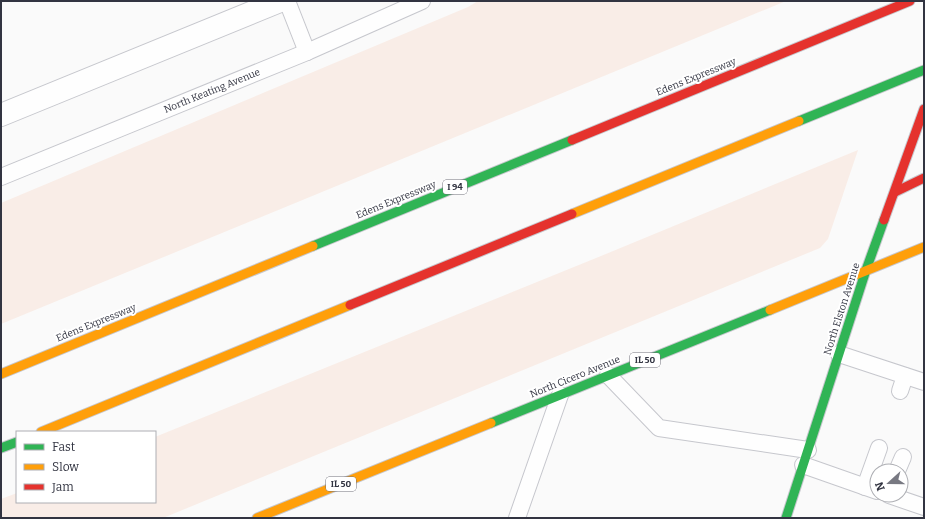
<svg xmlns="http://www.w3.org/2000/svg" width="925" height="519" viewBox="0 0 925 519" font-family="Bitter,serif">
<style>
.green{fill:#f9ede7}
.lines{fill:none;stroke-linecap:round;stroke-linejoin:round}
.lane-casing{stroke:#c6c7cd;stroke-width:18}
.street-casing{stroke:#c6c7cd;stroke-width:24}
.fast-casing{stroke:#c6c7cd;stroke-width:11}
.slow-casing{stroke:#c6c7cd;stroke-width:11}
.jam-casing{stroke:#c6c7cd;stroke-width:11}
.lane{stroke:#fefefe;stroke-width:16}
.street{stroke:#fefefe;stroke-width:22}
.fast{stroke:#30b455;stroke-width:9}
.slow{stroke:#ff9f0a;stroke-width:9}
.jam{stroke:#e5322d;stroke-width:9}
.labels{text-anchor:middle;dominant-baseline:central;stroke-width:4;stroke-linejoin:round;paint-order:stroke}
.shield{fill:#fff;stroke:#70717a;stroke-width:1}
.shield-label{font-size:9px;font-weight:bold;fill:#323441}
.street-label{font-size:10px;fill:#323441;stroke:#fff}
</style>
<rect width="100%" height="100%" fill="#fafafa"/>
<g class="green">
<path d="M478 1H786L1 324V203L468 7Z"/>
<path d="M858 150 828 239 820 248 163 518H1V499L17 493V502H155V437L601 256Z"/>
</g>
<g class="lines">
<defs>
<g id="lane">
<path d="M287 1 307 52"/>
<path d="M1 177 307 52 422 1"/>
<path d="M839 354 924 382"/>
<path d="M608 375 659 428 808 450"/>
<path d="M900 391 905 376"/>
<path d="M803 465 877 491"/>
<path d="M897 471 903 457"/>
<path d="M865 487 879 448"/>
<path d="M889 495 924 507"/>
<path d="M517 518 560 395"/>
</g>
<path id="street" d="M1 115 280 1"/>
<g id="fast">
<path d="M799 121 924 70"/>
<path d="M313 246 572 140"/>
<path d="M491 423 770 310"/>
<path d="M1 448 17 442"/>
<path d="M786 518 866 270 884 220"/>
</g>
<g id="slow">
<path d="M572 214 799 121"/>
<path d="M770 310 924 247"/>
<path d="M1 374 313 246"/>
<path d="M41 432 350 305"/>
<path d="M257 518 491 423"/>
</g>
<g id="jam">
<path d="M572 140 910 1"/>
<path d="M895 192 924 178"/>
<path d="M884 220 924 109"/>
<path d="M350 305 572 214"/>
</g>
</defs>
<use href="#lane" class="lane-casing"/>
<use href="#street" class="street-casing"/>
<use href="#fast" class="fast-casing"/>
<use href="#slow" class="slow-casing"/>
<use href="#jam" class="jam-casing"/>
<use href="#lane" class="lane"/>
<use href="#street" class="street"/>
<use href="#fast" class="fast"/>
<use href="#slow" class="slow"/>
<use href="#jam" class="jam"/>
</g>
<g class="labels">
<g class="shield">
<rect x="443" y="180" width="24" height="14" rx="3"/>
<rect x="630" y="353" width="30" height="14" rx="3"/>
<rect x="326" y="477" width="30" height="14" rx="3"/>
</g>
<g class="shield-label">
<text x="455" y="187">I 94</text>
<text x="645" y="360">IL 50</text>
<text x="341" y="484">IL 50</text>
</g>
<g class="street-label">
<text transform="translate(696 77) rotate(-22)">Edens Expressway</text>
<text transform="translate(212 91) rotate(-22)">North Keating Avenue</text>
<text transform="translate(396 200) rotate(-22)">Edens Expressway</text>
<text transform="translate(842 309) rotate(-72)">North Elston Avenue</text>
<text transform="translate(96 323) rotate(-22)">Edens Expressway</text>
<text transform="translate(575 377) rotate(-22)">North Cicero Avenue</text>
</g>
</g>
<rect width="925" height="519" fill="none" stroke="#323441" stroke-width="4"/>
<rect x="16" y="431" width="140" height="72" fill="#ffffff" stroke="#adaeb3"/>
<rect x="24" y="444" width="20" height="6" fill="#30b455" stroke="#adaeb3"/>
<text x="52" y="451" font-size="12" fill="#323441">Fast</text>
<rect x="24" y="464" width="20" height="6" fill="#ff9f0a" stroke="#adaeb3"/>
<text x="52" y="471" font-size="12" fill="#323441">Slow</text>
<rect x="24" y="484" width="20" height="6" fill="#e5322d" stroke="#adaeb3"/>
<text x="52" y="491" font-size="12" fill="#323441">Jam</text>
<g transform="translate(889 483) rotate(249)"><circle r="19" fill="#ffffff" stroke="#adaeb3"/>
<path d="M0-3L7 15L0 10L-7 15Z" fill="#787982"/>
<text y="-6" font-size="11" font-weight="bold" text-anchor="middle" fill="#323441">N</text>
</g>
</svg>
